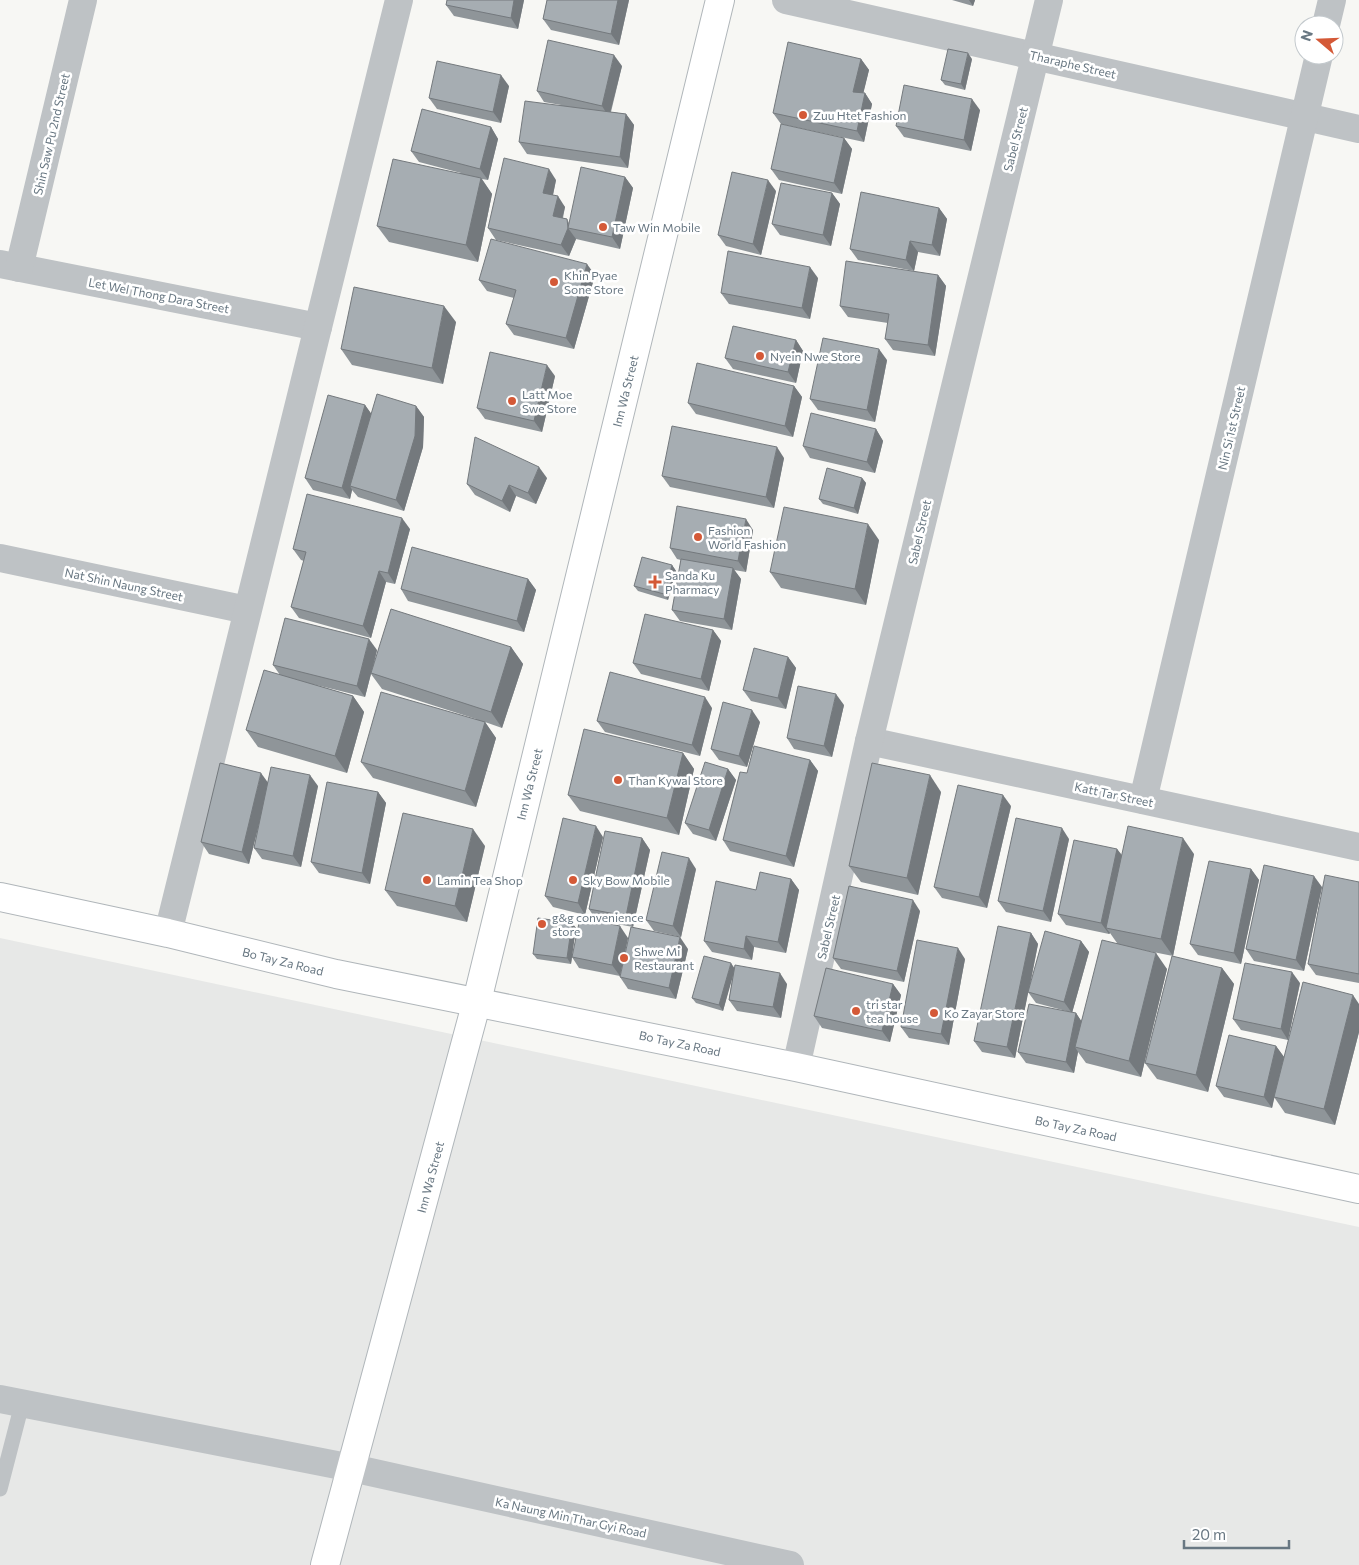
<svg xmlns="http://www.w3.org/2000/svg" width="1359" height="1565" viewBox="0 0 1359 1565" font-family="Commissioner,sans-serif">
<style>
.built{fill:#e7e8e7}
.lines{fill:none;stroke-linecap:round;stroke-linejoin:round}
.secondary-casing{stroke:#b0b6ba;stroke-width:30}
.lane{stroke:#bec2c5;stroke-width:15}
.street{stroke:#bec2c5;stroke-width:28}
.secondary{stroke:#fff;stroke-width:28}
.wall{fill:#8f9599}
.shaded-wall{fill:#74797d}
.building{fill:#a6adb2;stroke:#74797d}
.poi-dot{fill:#d45937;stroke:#fff;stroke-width:2}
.labels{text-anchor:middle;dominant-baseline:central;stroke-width:5;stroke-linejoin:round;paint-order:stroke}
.street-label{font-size:12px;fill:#687782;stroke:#fff}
.poi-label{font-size:12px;fill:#687782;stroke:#fff;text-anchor:start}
</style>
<rect width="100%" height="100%" fill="#f7f7f4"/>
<path class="built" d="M0 938 1359 1227V1565H0Z"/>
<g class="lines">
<defs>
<g id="secondary">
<path d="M0 897 168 933 336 974 796 1067 1359 1189"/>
<path d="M325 1565 477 1001 720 0"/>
</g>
</defs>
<use href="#secondary" class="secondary-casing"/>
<path class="lane" d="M0 1489 22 1404"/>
<g class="street">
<path d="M786 0 1359 129"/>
<path d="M1326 25 1332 0"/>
<path d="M0 264 318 327"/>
<path d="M19 268 83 0"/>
<path d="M0 558 247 610"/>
<path d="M869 741 1359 847"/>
<path d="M1143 800 1319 55"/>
<path d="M168 933 399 0"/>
<path d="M796 1067 869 741 1049 0"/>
<path d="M0 1399 352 1468 790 1565"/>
</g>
<use href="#secondary" class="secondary"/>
</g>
<g class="wall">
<path d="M447 0H524L518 29 454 16 446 5Z"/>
<path d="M547 0H629L619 45 551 30 543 19Z"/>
<path d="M952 0H975L973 6Z"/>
<path d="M861 59 869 70 863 93H865L872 104 864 142 781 124 773 113Z"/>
<path d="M972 59 965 90 945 85 941 80Z"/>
<path d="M622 66 611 112 626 114 634 125 628 168 527 154 519 142 561 105 544 102 537 91Z"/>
<path d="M509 86 501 123 437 109 429 98Z"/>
<path d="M980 110 971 151 904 137 896 126Z"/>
<path d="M491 127 498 139 488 180 482 179 492 194 478 262 389 242 377 226 461 173 419 162 411 151Z"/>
<path d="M844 138 852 149 842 194 779 180 771 169Z"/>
<path d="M625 177 633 188 620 249 576 239 569 256 496 240 488 228 556 180 553 195 565 207 563 218 567 219 569 223Z"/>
<path d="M776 191 761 255 726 246 718 235Z"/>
<path d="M832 193 840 204 831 246 780 235 772 224Z"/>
<path d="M939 208 947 219 940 256 918 252 914 271 858 260 850 249Z"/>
<path d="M595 275 574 349 514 335 506 324 514 298 487 291 479 280Z"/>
<path d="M938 275 946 286 935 356 893 350 885 339 888 323 848 317 840 306Z"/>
<path d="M818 278 810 319 729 304 721 293Z"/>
<path d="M456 322 443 384 352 365 341 349Z"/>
<path d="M796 340 803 351 796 383 733 369 725 358Z"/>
<path d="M887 360 875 422 818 410 810 399Z"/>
<path d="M555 376 542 432 485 419 477 408Z"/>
<path d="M794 386 802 397 793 437 696 414 688 403Z"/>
<path d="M365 405 371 414 416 406 424 417 423 447 404 511 358 497 352 490 350 499 313 490 305 478Z"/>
<path d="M876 429 883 441 875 473 810 458 803 446Z"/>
<path d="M784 458 774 508 670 487 662 476Z"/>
<path d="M547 478 536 504 516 496 510 512 475 495 467 484Z"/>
<path d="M862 478 866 483 858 514 823 504 819 499Z"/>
<path d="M410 529 395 584 386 582 371 638 299 618 291 607 304 561 301 560 293 549Z"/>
<path d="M753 530 746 572 734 570 741 579 732 630 680 621 672 610 681 560 677 559 670 548Z"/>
<path d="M879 540 866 605 781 588 770 572Z"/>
<path d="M672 565 676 571 668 600 638 591 634 586Z"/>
<path d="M528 579 536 590 524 632 408 601 401 589Z"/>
<path d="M713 630 721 641 709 691 641 674 633 663Z"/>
<path d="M511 647 523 664 502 728 485 722 496 738 476 807 373 778 361 762 476 719 382 689 371 674 365 697 312 684 353 696 364 712 347 773 258 747 246 730 280 675 273 665 377 650 374 664Z"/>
<path d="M788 657 796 668 786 709 751 701 743 690Z"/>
<path d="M844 705 832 757 794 749 787 738Z"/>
<path d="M712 708 700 756 605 732 597 721Z"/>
<path d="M760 722 747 767 719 760 711 749Z"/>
<path d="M683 753 694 769 679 835 580 811 568 795Z"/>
<path d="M810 760 818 771 794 867 730 851 723 840 747 773Z"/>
<path d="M728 769 736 780 716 841 693 834 685 823Z"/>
<path d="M268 782 318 786 301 867 262 859 254 848 260 819 249 864 209 854 201 842Z"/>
<path d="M378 792 386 803 370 884 319 873 311 862Z"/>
<path d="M941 792 918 895 861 882 849 866Z"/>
<path d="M1011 806 987 908 942 898 934 887Z"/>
<path d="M603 837 585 915 553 907 545 896Z"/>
<path d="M642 838 650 850 633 927 596 920 589 909Z"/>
<path d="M1069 839 1051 922 1006 912 998 901Z"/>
<path d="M485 846 467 922 397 906 385 890Z"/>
<path d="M1117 849 1122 855 1194 854 1173 956 1138 949 1167 969 1141 1077 1086 1063 1078 1052 1074 1073 1026 1063 1018 1052 1070 1012 1036 1003 1028 992 1015 1058 982 1052 974 1041 1031 933 1038 944 1030 986 1081 941 1089 952 1072 1013H1076L1081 1021 1117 943 1110 933 1109 934 1066 925 1058 914Z"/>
<path d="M696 869 681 937 654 931 646 920Z"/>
<path d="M1251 869 1259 880 1241 964 1198 955 1190 944Z"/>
<path d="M791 879 799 890 786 953 754 947 752 960 712 952 704 941 756 890Z"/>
<path d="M1359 882V983L1316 975 1308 964Z"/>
<path d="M1322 887 1304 971 1254 961 1246 949Z"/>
<path d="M920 911 904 982 841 969 833 958Z"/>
<path d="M572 923 576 928 572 954 628 938 620 976 579 968 572 957 571 964 537 959 533 954Z"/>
<path d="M688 949 676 999 628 989 620 977Z"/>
<path d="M965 959 949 1045 909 1038 901 1027Z"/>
<path d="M734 968 787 984 781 1018 737 1011 729 1000 733 973 723 1011 696 1003 692 998Z"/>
<path d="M1222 968 1234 984 1208 1092 1157 1079 1145 1063Z"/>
<path d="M1300 983 1288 1040 1241 1030 1233 1019Z"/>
<path d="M893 984 901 995 890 1042 822 1028 814 1016Z"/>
<path d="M1359 1004V1032L1335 1125 1285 1113 1274 1097 1272 1108 1224 1097 1216 1086 1276 1046 1284 1057Z"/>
</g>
<g class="shaded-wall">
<path d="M514 0H524L518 29 511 18Z"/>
<path d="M618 0H629L619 45 611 34Z"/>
<path d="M969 0H975L973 6Z"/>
<path d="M968 53 972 59 965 90 961 84Z"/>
<path d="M614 55 622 66 609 117 602 106Z"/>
<path d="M861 59 869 70 861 103 853 92Z"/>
<path d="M501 75 509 86 501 123 493 112Z"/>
<path d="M865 93 872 104 864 142 857 131Z"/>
<path d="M972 99 980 110 971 151 964 140Z"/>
<path d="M626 114 634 125 628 168 620 157Z"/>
<path d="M491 127 498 139 488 180 480 169Z"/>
<path d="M844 138 852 149 842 194 834 183Z"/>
<path d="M549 169 556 180 551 204 543 193Z"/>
<path d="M625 177 633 188 620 249 612 237Z"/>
<path d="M481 178 492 194 478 262 466 245Z"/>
<path d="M768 180 776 191 761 255 753 244Z"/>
<path d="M832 193 840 204 831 246 823 235Z"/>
<path d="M558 196 565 207 560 227 553 216Z"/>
<path d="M939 208 947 219 940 256 932 245Z"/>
<path d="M568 228 576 239 569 256 561 245Z"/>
<path d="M910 241 918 252 914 271 906 260Z"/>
<path d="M587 264 595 275 574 349 566 338Z"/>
<path d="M810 267 818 278 810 319 802 308Z"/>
<path d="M938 275 946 286 935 356 928 345Z"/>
<path d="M444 306 456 322 443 384 432 368Z"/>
<path d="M796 340 803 351 796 383 788 372Z"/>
<path d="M879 349 887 360 875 422 867 410Z"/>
<path d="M547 365 555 376 542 432 534 421Z"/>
<path d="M794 386 802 397 793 437 785 426Z"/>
<path d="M365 405 373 416 350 486 352 490 350 499 342 488Z"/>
<path d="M416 406 424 417 423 447 404 511 396 500Z"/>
<path d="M876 429 883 441 875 473 867 462Z"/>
<path d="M777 447 784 458 774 508 766 497Z"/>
<path d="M539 467 547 478 536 504 528 493Z"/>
<path d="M862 478 866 483 858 514 854 508Z"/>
<path d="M509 485 516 496 510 512 502 501Z"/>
<path d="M402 518 410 529 395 584 388 573Z"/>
<path d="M746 519 753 530 746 572 738 561Z"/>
<path d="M868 524 879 540 866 605 855 589Z"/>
<path d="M672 565 676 571 668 600 664 594Z"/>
<path d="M733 568 741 579 732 630 724 619Z"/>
<path d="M379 571 386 582 371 638 363 626Z"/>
<path d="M528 579 536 590 524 632 517 621Z"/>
<path d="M713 630 721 641 709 691 701 679Z"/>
<path d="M369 639 377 650 365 697 357 686Z"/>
<path d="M511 647 523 664 502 728 491 712Z"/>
<path d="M788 657 796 668 786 709 778 698Z"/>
<path d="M836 694 844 705 832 757 824 746Z"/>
<path d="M353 696 364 712 347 773 335 756Z"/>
<path d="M705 697 712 708 700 756 692 745Z"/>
<path d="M752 710 760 722 747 767 739 756Z"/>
<path d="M485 722 496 738 476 807 465 791Z"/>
<path d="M683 753 694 769 679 835 667 818Z"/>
<path d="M810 760 818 771 794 867 786 856Z"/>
<path d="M728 769 736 780 716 841 709 830Z"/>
<path d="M261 773 269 784 249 864 242 852Z"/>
<path d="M310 775 318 786 301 867 293 856Z"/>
<path d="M930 775 941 792 918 895 907 878Z"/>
<path d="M378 792 386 803 370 884 362 873Z"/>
<path d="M1003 795 1011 806 987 908 979 897Z"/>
<path d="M596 826 603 837 585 915 578 903Z"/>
<path d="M1062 828 1069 839 1051 922 1043 911Z"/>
<path d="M473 829 485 846 467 922 455 906Z"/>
<path d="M642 838 650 850 633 927 626 916Z"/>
<path d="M1183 838 1194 854 1173 956 1161 939Z"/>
<path d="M1117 849 1125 860 1106 928 1110 933 1109 934 1101 923Z"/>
<path d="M689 858 696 869 681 937 673 926Z"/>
<path d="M1251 869 1259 880 1241 964 1234 953Z"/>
<path d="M1314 876 1322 887 1304 971 1296 960Z"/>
<path d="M791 879 799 890 786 953 778 942Z"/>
<path d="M913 900 920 911 904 982 897 971Z"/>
<path d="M572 923 576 928 571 964 567 958Z"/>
<path d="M620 926 628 938 620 976 612 965Z"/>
<path d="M1031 933 1038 944 1015 1058 1007 1047Z"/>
<path d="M746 936 754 947 752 960 744 949Z"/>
<path d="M680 937 688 949 676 999 669 988Z"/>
<path d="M1081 941 1089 952 1072 1013 1064 1002Z"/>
<path d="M958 948 965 959 949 1045 941 1034Z"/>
<path d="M1156 953 1167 969 1141 1077 1129 1061Z"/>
<path d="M731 963 735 969 723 1011 719 1005Z"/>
<path d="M1222 968 1234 984 1208 1092 1196 1075Z"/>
<path d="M1292 972 1300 983 1288 1040 1281 1029Z"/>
<path d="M780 973 787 984 781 1018 773 1007Z"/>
<path d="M893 984 901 995 890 1042 882 1031Z"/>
<path d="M1353 995 1359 1004V1032L1335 1125 1324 1109Z"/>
<path d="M1076 1013 1084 1025 1075 1047 1078 1052 1074 1073 1066 1062Z"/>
<path d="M1276 1046 1284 1057 1272 1108 1264 1097Z"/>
</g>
<g class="building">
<path d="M447 0H514L511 18 446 5Z"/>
<path d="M547 0H618L611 34 543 19Z"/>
<path d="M548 40 614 55 602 106 537 91Z"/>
<path d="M788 42 861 59 853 92 865 93 857 131 773 113Z"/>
<path d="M948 49 968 53 961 84 941 80Z"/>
<path d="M437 61 501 75 493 112 429 98Z"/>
<path d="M904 85 972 99 964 140 896 126Z"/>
<path d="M525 101 626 114 620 157 519 142Z"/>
<path d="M422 109 491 127 480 169 411 151Z"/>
<path d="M781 124 844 138 834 183 771 169Z"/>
<path d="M504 158 549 169 543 193 558 196 553 216 567 219 568 228 561 245 488 228Z"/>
<path d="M393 159 481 178 466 245 377 226Z"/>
<path d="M581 167 625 177 612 237 568 228Z"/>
<path d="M732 172 768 180 753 244 718 235Z"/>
<path d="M781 183 832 193 823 235 772 224Z"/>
<path d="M861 192 939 208 932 245 910 241 906 260 850 249Z"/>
<path d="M491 239 587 264 566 338 506 324 516 290 479 280Z"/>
<path d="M728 251 810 267 802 308 721 293Z"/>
<path d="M846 261 938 275 928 345 885 339 889 314 840 306Z"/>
<path d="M354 287 444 306 432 368 341 349Z"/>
<path d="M733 326 796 340 788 372 725 358Z"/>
<path d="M823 338 879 349 867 410 810 399Z"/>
<path d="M490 352 547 365 534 421 477 408Z"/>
<path d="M697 363 794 386 785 426 688 403Z"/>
<path d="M377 394 416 406 415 436 396 500 350 486Z"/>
<path d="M328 395 365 405 342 488 305 478Z"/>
<path d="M811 413 876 429 867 462 803 446Z"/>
<path d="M672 426 777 447 766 497 662 476Z"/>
<path d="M475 437 539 467 528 493 509 485 502 501 467 484Z"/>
<path d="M827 468 862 478 854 508 819 499Z"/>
<path d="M307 494 402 518 388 573 379 571 363 626 291 607 306 552 293 549Z"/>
<path d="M677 506 746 519 738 561 670 548Z"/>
<path d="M784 507 868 524 855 589 770 572Z"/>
<path d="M412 547 528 579 517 621 401 589Z"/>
<path d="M642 557 672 565 664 594 634 586Z"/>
<path d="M681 559 733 568 724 619 672 610Z"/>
<path d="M391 609 511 647 491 712 371 673Z"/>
<path d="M645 614 713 630 701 679 633 663Z"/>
<path d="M285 618 369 639 357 686 273 665Z"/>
<path d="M754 648 788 657 778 698 743 690Z"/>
<path d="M264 670 353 696 335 756 246 730Z"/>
<path d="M610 672 705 697 692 745 597 721Z"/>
<path d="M798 686 836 694 824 746 787 738Z"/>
<path d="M381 692 485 722 465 791 361 762Z"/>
<path d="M723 702 752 710 739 756 711 749Z"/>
<path d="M584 729 683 753 667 818 568 795Z"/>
<path d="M754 746 810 760 786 856 723 840 740 772 747 773Z"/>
<path d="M705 762 728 769 709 830 685 823Z"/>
<path d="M220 763 261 773 242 852 201 842Z"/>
<path d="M872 763 930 775 907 878 849 866Z"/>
<path d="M271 767 310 775 293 856 254 848Z"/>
<path d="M327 782 378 792 362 873 311 862Z"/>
<path d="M958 785 1003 795 979 897 934 887Z"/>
<path d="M403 813 473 829 455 906 385 890Z"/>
<path d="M563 818 596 826 578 903 545 896Z"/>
<path d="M1016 818 1062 828 1043 911 998 901Z"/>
<path d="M1128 826 1183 838 1161 939 1106 928Z"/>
<path d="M605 831 642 838 626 916 589 909Z"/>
<path d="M1074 840 1117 849 1101 923 1058 914Z"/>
<path d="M662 852 689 858 673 926 646 920Z"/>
<path d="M1209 861 1251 869 1234 953 1190 944Z"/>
<path d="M1264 865 1314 876 1296 960 1246 949Z"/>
<path d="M760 872 791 879 778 942 746 936 744 949 704 941 716 881 756 890Z"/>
<path d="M1325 875 1359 882V974L1308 964Z"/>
<path d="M849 886 913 900 897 971 833 958Z"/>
<path d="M538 918 572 923 567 958 533 954Z"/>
<path d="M580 918 620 926 612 965 572 957Z"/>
<path d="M998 926 1031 933 1007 1047 974 1041Z"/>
<path d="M631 927 680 937 669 988 620 977Z"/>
<path d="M1045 931 1081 941 1064 1002 1028 992Z"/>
<path d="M917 940 958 948 941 1034 901 1027Z"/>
<path d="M1102 940 1156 953 1129 1061 1075 1047Z"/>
<path d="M704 956 731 963 719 1005 692 998Z"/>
<path d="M1172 956 1222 968 1196 1075 1145 1063Z"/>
<path d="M1245 963 1292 972 1281 1029 1233 1019Z"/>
<path d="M735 965 780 973 773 1007 729 1000Z"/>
<path d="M826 968 893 984 882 1031 814 1016Z"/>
<path d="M1303 982 1353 995 1324 1109 1274 1097Z"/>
<path d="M1029 1004 1076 1013 1066 1062 1018 1052Z"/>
<path d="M1229 1035 1276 1046 1264 1097 1216 1086Z"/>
</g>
<g class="poi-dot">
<circle cx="803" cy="115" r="5"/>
<circle cx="603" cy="227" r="5"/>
<circle cx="554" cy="282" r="5"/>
<circle cx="760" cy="356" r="5"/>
<circle cx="512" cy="401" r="5"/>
<circle cx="698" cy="537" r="5"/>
<path d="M652.5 574.5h5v5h5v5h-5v5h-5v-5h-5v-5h5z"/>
<circle cx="618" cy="780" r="5"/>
<circle cx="427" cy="880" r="5"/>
<circle cx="573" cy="880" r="5"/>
<circle cx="542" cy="924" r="5"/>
<circle cx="624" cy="958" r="5"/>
<circle cx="856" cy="1011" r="5"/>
<circle cx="934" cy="1013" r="5"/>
</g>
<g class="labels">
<g class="street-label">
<text transform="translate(1073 64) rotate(13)">Tharaphe Street</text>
<text transform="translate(51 134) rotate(-77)">Shin Saw Pu 2nd Street</text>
<text transform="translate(1015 139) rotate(-76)">Sabel Street</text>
<text transform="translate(159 295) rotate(11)">Let Wel Thong Dara Street</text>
<text transform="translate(625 391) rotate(-76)">Inn Wa Street</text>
<text transform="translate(1231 428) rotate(-77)">Nin Si 1st Street</text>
<text transform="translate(919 532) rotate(-77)">Sabel Street</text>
<text transform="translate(124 584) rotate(12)">Nat Shin Naung Street</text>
<text transform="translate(529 784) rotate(-76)">Inn Wa Street</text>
<text transform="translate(1114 794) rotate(12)">Katt Tar Street</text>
<text transform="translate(828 927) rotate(-77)">Sabel Street</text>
<text transform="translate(283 961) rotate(14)">Bo Tay Za Road</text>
<text transform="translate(680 1043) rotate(12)">Bo Tay Za Road</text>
<text transform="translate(1076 1128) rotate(12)">Bo Tay Za Road</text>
<text transform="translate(430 1177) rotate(-75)">Inn Wa Street</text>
<text transform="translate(571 1517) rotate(12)">Ka Naung Min Thar Gyi Road</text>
</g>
<g class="poi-label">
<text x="813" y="115">Zuu Htet Fashion</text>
<text x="613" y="227">Taw Win Mobile</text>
<text x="564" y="275">Khin Pyae<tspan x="564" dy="14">Sone Store</tspan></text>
<text x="770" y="356">Nyein Nwe Store</text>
<text x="522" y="394">Latt Moe<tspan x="522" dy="14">Swe Store</tspan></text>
<text x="708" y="530">Fashion<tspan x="708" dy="14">World Fashion</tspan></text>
<text x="665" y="575">Sanda Ku<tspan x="665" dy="14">Pharmacy</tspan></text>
<text x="628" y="780">Than Kywal Store</text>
<text x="437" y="880">Lamin Tea Shop</text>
<text x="583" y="880">Sky Bow Mobile</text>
<text x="552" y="917">g&amp;g convenience<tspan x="552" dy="14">store</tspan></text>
<text x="634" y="951">Shwe Mi<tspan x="634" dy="14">Restaurant</tspan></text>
<text x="866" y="1004">tri star<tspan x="866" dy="14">tea house</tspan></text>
<text x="944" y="1013">Ko Zayar Store</text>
</g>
</g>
<g transform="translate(1319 40) rotate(289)"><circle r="24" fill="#ffffff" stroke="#c3c9cd"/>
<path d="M0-4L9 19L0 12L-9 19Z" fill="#d45937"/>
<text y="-8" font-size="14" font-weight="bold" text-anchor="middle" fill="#687782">N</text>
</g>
<path d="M1184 1540v8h105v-8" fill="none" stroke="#687782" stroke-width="2.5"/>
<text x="1192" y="1540" font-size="15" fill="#687782" stroke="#ffffff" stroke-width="4" paint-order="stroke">20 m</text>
</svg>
